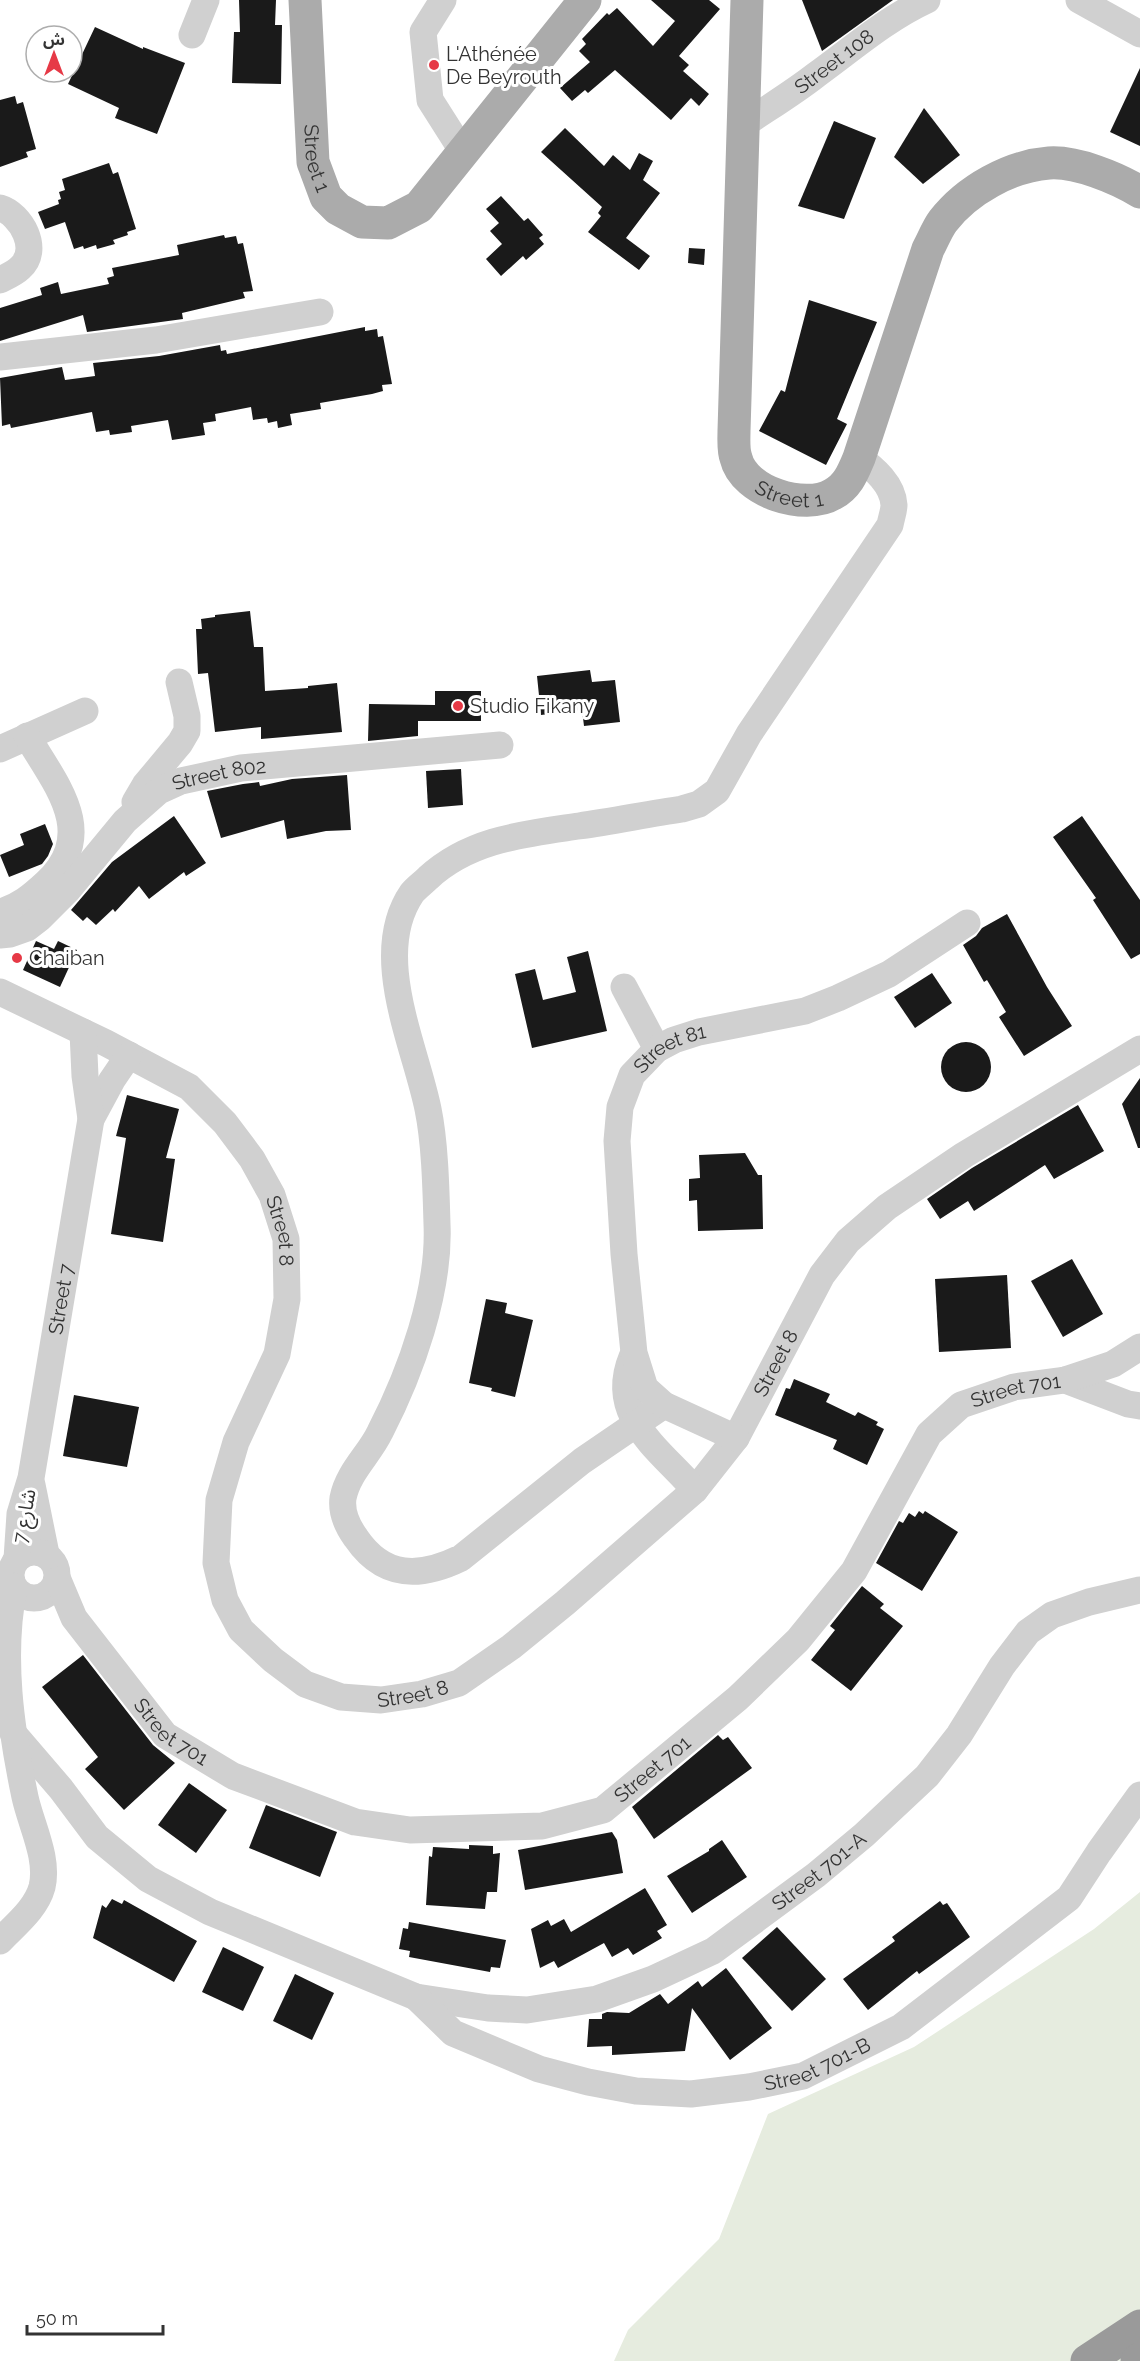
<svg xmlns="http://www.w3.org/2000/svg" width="1140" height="2361" viewBox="0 0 1140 2361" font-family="Raleway,'Noto Sans Arabic',sans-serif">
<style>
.green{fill:#e6ecdf}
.building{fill:#1a1a1a}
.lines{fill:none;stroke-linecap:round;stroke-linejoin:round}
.minor{stroke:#d0d0d0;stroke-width:27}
.major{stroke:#ababab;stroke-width:33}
.highway{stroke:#9a9a9a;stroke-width:33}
.poi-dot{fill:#e63946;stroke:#fff;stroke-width:2}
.labels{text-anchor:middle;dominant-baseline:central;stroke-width:6;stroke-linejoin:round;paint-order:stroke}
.poi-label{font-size:20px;fill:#333;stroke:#fff;text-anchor:start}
.street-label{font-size:20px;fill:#333;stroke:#fff}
</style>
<rect width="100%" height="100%" fill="#fff"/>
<path class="green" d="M1140 1892V2361H614L628 2330 719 2239 768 2114 914 2047 1094 1929Z"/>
<g class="building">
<path d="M239 0H276L275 25H282L281 84 232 83 234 32H240Z"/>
<path d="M651 0H709L720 9 679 56 689 65 683 71 709 94 699 106 691 98 671 120 615 70 588 93 585 90 572 101 560 88 590 62 579 51 586 44 582 39 607 13 609 15 617 8 653 46 675 21Z"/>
<path d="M802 0H893L822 51Z"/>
<path d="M95 27 143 49V47L185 63 157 134 115 118 119 108 68 84Z"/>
<path d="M1140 68V146L1110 132Z"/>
<path d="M15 96 17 104 23 102 36 149 26 152 28 157 0 167V100Z"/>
<path d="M924 108 960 155 923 184 894 157Z"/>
<path d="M834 121 876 138 844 219 798 206Z"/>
<path d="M565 128 604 166 613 155 630 170 639 153 653 161 643 180 660 193 626 238 650 256 639 270 588 232 601 216 598 213 602 207 541 152Z"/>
<path d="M109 163 113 174 118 172 136 229 127 232 128 235 113 240 115 244 97 249 96 245 84 249 83 246 74 249 65 222 45 229 38 212 59 204 58 200 61 199 59 192 65 190 62 179Z"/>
<path d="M501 196 524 221 528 218 543 235 539 238 544 244 526 260 523 256 501 276 486 259 502 244 490 231 499 223 486 209Z"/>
<path d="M224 235 225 238 236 236 238 244 243 243 253 291 243 292 245 298 182 313 183 319 87 332 83 315 0 341V308L42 295 40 288 58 282 61 294 109 284 107 278 114 276 112 268 179 255 177 245Z"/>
<path d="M689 248 705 249 704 265 688 263Z"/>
<path d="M809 300 877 322 837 419 847 424 826 465 759 431 781 390 785 392Z"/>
<path d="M365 327V331L377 329 378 337 383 336 392 384 382 385 383 391 372 394 320 403 321 409 290 414 292 425 278 428 277 421 268 423 267 418 253 420 251 407 215 414 216 421 203 423 205 435 172 440 168 420 131 426 132 432 110 435 109 430 96 432 92 412 11 428 10 424 2 426 0 378 62 367 65 380 95 376 93 363 159 356 220 345 221 351 226 350 227 354Z"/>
<path d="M250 611 254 647H263L265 691 308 688V686L337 683 342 732 261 739V727L215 732 208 673 198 674 196 629H202L201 619 215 617V615Z"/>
<path d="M590 670 592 682 615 680 620 722 584 726 582 710 541 715 537 676Z"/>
<path d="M435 691H481V721H418V736L368 741 369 704 435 705Z"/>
<path d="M461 769 463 805 428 808 426 771Z"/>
<path d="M347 775 351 830 326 831 287 839 284 820 221 838 207 791 243 784 259 782 260 786 292 779Z"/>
<path d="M174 816 206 863 186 876 184 872 149 899 139 886 115 912 113 909 96 925 87 917 83 921 71 910 112 862Z"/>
<path d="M1082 816 1140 900V954L1131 959 1093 900 1096 898 1053 837Z"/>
<path d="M45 824 53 844 48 856 42 864 9 877 0 855 24 845 20 834Z"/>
<path d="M1007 914 1047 987 1072 1026 1024 1056 999 1017 1006 1012 987 980 984 982 963 945 976 936 982 928Z"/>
<path d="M36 941 54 949 58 941 77 950 60 987 23 970Z"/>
<path d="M588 951 607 1031 532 1048 515 974 535 969 543 1000 576 992 567 957Z"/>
<path d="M932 973 952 1003 915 1028 894 997Z"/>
<circle cx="966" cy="1067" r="25"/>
<path d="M1140 1078V1148H1138L1122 1104Z"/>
<path d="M127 1095 179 1109 166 1158 175 1159 163 1242 111 1234 126 1138 116 1136Z"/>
<path d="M1078 1105 1104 1151 1054 1179 1045 1165 974 1211 968 1201 940 1219 927 1199 972 1168Z"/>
<path d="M745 1153 758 1175H762L763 1229 698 1231 697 1200 689 1201V1179L700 1178 699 1155Z"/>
<path d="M1072 1259 1103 1314 1063 1337 1031 1281Z"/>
<path d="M1007 1275 1011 1348 939 1352 935 1279Z"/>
<path d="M486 1299 507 1303 505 1313 533 1320 515 1397 491 1391 492 1388 469 1383Z"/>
<path d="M794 1379 830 1394 826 1402 855 1416 858 1412 878 1422 876 1425 884 1429 867 1465 833 1449 837 1440 775 1415 786 1388 790 1389Z"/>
<path d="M74 1395 139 1407 127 1467 63 1456Z"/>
<path d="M919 1511 923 1514 925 1511 958 1532 922 1591 876 1563 899 1521 903 1523 909 1513 915 1517Z"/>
<path d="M862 1586 884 1604 880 1608 903 1626 851 1691 811 1660 835 1630 830 1626Z"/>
<path d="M83 1655 153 1745 175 1763 124 1810 85 1769 98 1757 42 1687Z"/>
<path d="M718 1735 723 1740 728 1737 752 1768 654 1839 632 1807Z"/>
<path d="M189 1783 227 1810 196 1853 158 1825Z"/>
<path d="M266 1805 337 1832 320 1877 249 1848Z"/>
<path d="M612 1832 617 1840 623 1873 525 1890 518 1850Z"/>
<path d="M722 1840 747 1877 692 1913 667 1876 709 1851V1849Z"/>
<path d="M469 1845 493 1846V1854L500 1853 497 1892H487L485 1909 426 1905 429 1856 432 1857 433 1847 469 1849Z"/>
<path d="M645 1888 667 1925 657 1931 662 1938 633 1955 628 1948 612 1957 604 1943 558 1968 554 1961 540 1968 531 1929 548 1920 551 1926 564 1919 571 1932Z"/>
<path d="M112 1899 122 1904 124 1900 197 1941 174 1982 93 1938 102 1905 106 1908Z"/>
<path d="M940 1901 943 1905 947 1903 970 1937 919 1974 917 1971 868 2010 843 1979 895 1941 892 1937Z"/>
<path d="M409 1922 506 1940 500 1968 491 1967 490 1972 409 1957 410 1951 399 1949 403 1928 408 1929Z"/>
<path d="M777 1927 826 1979 792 2011 742 1958Z"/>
<path d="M223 1947 264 1967 243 2011 202 1992Z"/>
<path d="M726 1968 772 2028 730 2060 692 2008 685 2051 612 2055V2046L587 2047 589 2019H602V2014L607 2012 629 2013 660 1994 668 2004 698 1981 702 1987Z"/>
<path d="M295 1974 334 1993 312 2040 273 2021Z"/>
</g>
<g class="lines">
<g class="minor">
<path d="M443 0 423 32 430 100 463 152"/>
<path d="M1079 0 1140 34"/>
<path d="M192 35 206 0"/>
<path id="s1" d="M743 125C768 108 793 93 816 75 852 49 886 19 927 0"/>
<path d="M0 208C21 214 41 250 20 268 15 273 6 277 0 280"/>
<path d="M0 357 156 340 320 312"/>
<path d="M0 749 85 711"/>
<path d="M135 802 145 785 180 743 187 731V716L179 682"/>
<path d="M0 912C19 907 32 896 46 883 99 833 56 785 27 736"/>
<path id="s2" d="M0 935 10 934 27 928 40 918 68 890 125 821 159 791 181 781 241 768 500 745"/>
<path d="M624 987 657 1049"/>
<path id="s3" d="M0 992 106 1043 189 1087 225 1123 252 1159 272 1195 286 1239 287 1299 277 1354 236 1442 219 1500 216 1563 225 1600 241 1630 273 1660 305 1684 341 1697 381 1700 422 1694 459 1683 511 1647 565 1603 695 1490 736 1438 822 1275 848 1241 887 1207 964 1155 1140 1049"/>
<path d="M91 1119 112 1080 129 1055"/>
<path d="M632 1357C607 1417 661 1450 695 1490"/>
<path d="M1065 1380 1128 1404 1140 1406"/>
<path d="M664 1405 582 1461 461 1558C420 1578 384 1579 356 1538 348 1527 341 1513 343 1498 348 1472 369 1455 380 1432 411 1372 440 1291 437 1224 436 1189 435 1143 428 1109 415 1045 370 954 412 893 416 888 423 883 428 878 470 839 525 834 579 826 614 821 648 814 682 809L699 804 717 791 749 734 890 525C891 519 894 511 894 505 893 485 874 468 859 458"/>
<path id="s4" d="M736 1438 664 1405 645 1388 634 1353 624 1254 617 1141 620 1107 632 1075 657 1049 674 1040 699 1032 805 1011 838 998 889 974 967 923"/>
<path d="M32 1485 46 1554"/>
<circle cx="34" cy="1575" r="23"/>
<path id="s5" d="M17 1559 20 1514 31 1478 91 1119 85 1076 83 1032"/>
<path id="s6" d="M58 1580 74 1618 165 1735 233 1776 355 1822 410 1830 542 1826 603 1810 738 1698 798 1640 854 1571 929 1434 961 1405 1014 1387 1065 1380 1113 1364 1140 1347"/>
<path id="s7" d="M13 1733 61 1789 97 1837 148 1879 210 1912 416 1997 488 2008 527 2010 597 1999 653 1979 713 1951 816 1875 864 1835 927 1776 959 1735 1002 1666 1028 1632 1052 1615 1089 1602 1140 1590"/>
<path d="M0 1941C15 1925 36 1909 42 1887 49 1858 31 1825 25 1797 11 1730 0 1656 14 1587"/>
<path id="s8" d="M416 1997 453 2033 539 2069 588 2082 636 2091 691 2094 749 2087 803 2076 901 2027 1069 1898 1099 1852 1140 1795"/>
</g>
<g class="major">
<path id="s9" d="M305 0 313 162 326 197 338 209 362 222 388 223 419 207 585 0"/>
<path id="s10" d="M747 0 734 431C734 439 733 450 736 458 744 492 805 511 833 494 848 486 853 472 859 458L928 249C933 240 937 229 943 221 967 190 1010 166 1049 163 1076 161 1117 178 1140 192"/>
</g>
<g class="highway">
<path d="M1087 2361 1140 2326"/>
<path d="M1137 2361 1140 2359"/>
</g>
</g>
<g class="poi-dot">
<circle cx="434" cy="65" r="6"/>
<circle cx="458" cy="706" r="6"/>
<circle cx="17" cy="958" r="6"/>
</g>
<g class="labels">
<g class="poi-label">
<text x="446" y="54">L'Athénée<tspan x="446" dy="23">De Beyrouth</tspan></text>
<text x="470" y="706">Studio Fikany</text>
<text x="29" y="958">Chaiban</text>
</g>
<g class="street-label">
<text stroke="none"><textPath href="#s1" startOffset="111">Street 108</textPath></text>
<text stroke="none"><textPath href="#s9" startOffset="159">Street 1</textPath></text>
<text stroke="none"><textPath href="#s10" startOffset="528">Street 1</textPath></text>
<text stroke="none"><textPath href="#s2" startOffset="282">Street 802</textPath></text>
<text stroke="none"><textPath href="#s4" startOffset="470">Street 81</textPath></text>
<text stroke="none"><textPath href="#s3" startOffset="386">Street 8</textPath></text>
<text stroke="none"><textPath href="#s5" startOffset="264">Street 7</textPath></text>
<text stroke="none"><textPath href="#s3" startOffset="1502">Street 8</textPath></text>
<text stroke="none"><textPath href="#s6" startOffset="1254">Street 701</textPath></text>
<text transform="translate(24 1516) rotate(-80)">شارع 7</text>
<text stroke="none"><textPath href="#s3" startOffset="998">Street 8</textPath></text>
<text stroke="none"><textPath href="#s6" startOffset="192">Street 701</textPath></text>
<text stroke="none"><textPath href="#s6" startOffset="714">Street 701</textPath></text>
<text stroke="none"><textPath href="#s7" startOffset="934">Street 701-A</textPath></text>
<text stroke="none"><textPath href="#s8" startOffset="430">Street 701-B</textPath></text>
</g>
</g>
<g transform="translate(54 54)"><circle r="28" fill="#ffffff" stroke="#adadad" stroke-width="1.5"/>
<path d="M0-4.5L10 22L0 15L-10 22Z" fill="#e63946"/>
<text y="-9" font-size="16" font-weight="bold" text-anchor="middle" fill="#333333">ش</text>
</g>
<path d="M27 2325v9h136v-9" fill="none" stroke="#333333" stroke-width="3"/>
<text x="36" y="2325" font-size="18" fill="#333333" stroke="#ffffff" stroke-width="4.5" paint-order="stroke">50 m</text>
</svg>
